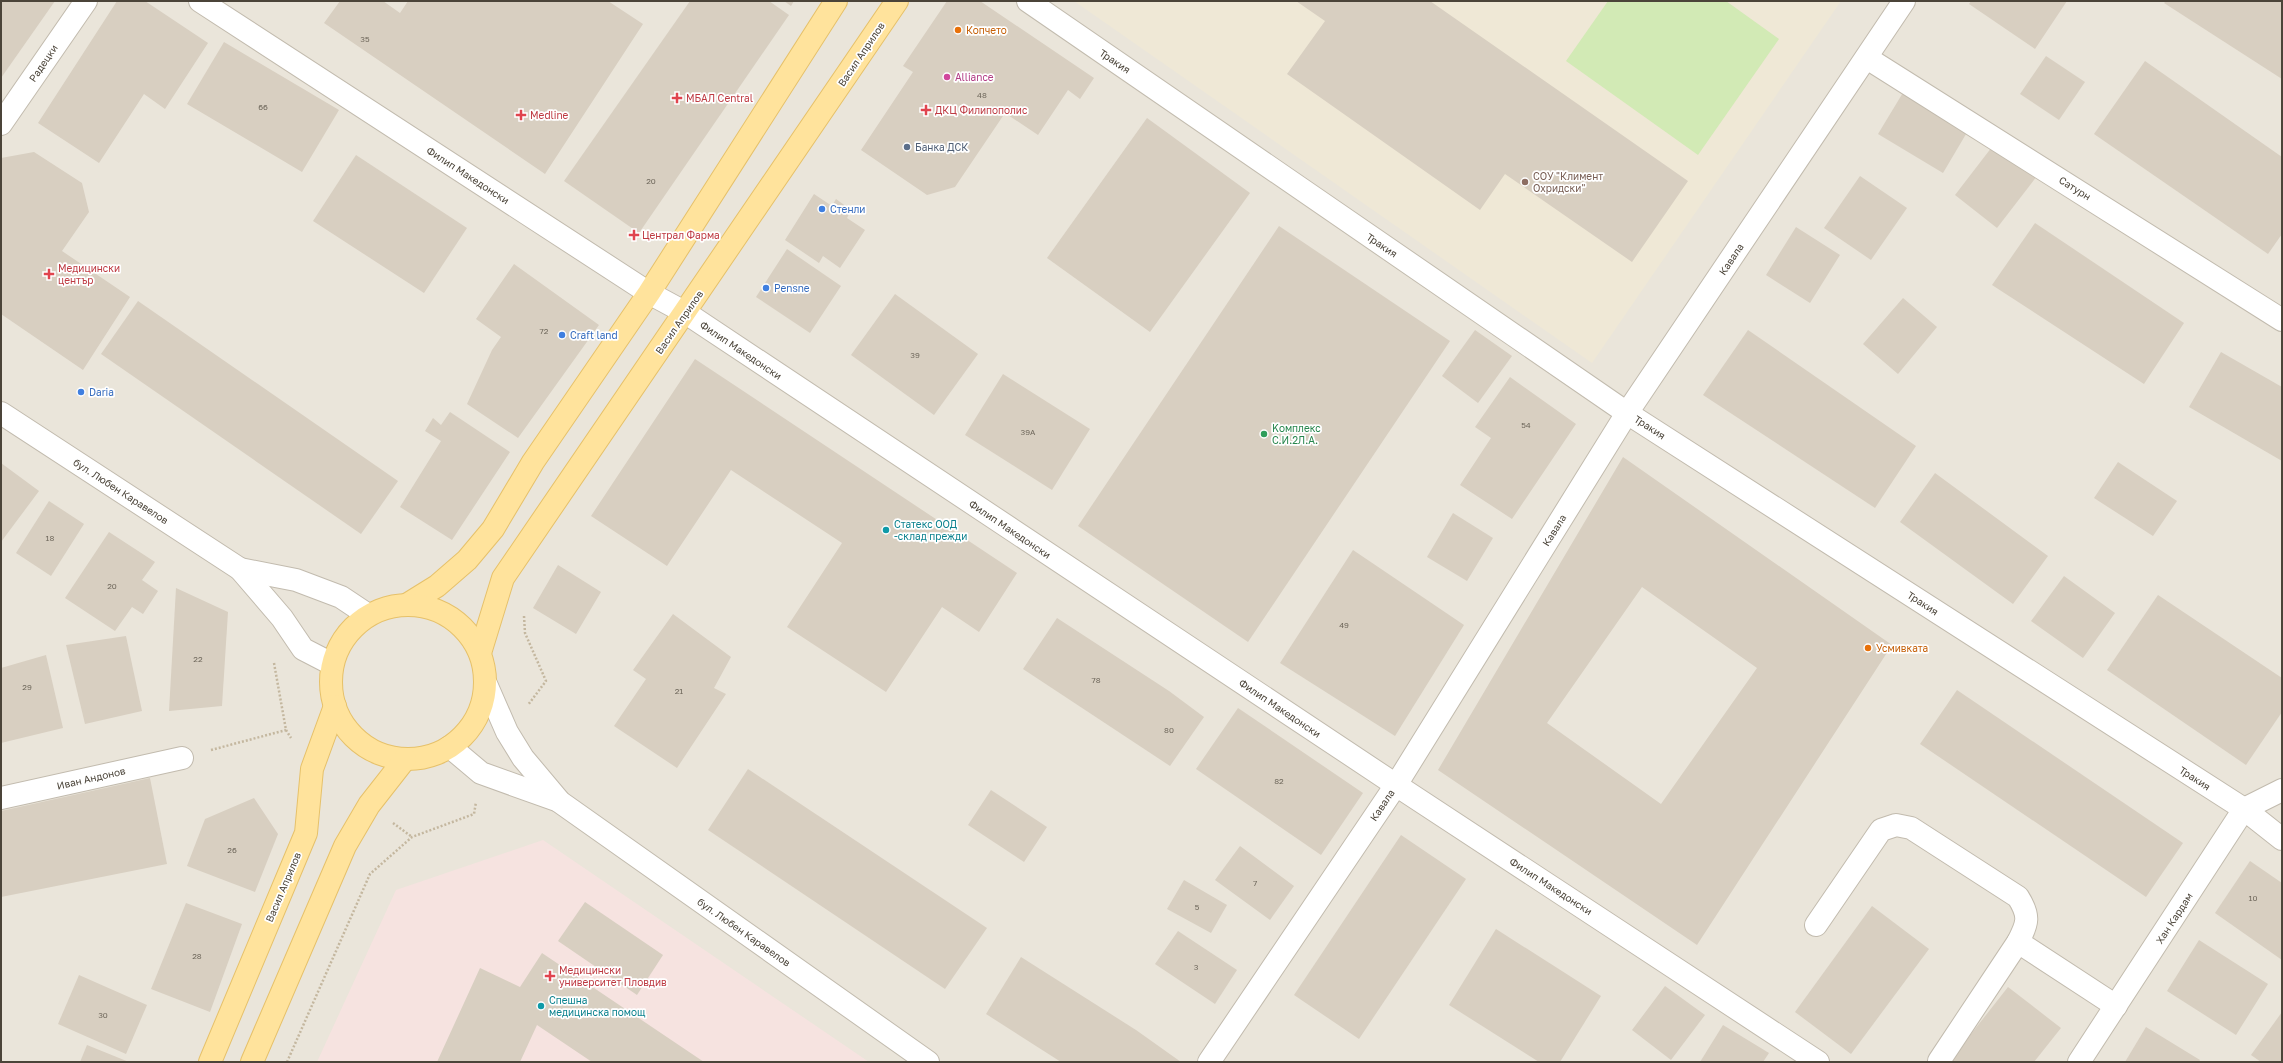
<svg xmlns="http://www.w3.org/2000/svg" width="2283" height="1063" viewBox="0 0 2283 1063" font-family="'Golos Text',sans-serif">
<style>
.residential{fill:#eae5da}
.education{fill:#efe8d6}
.medical{fill:#f6e3e0}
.green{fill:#d2eab5}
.building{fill:#d8cfc1;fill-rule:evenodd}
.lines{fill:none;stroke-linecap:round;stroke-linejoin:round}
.minor-casing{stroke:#c2bbae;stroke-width:24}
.major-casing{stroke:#e6c16a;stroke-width:24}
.path{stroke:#c4b79f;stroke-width:2.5;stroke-dasharray:2 2;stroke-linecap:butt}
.minor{stroke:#fff;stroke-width:22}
.major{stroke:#ffe39c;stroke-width:22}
.food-dot{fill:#e8710a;stroke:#fff;stroke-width:1.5}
.hotel-dot{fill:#d1479c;stroke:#fff;stroke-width:1.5}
.health-dot{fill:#e0444e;stroke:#fff;stroke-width:1.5}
.service-dot{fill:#5c6f8a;stroke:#fff;stroke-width:1.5}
.education-dot{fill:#8d6e63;stroke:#fff;stroke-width:1.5}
.shop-dot{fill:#3f7fe0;stroke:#fff;stroke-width:1.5}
.leisure-dot{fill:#2e9e5b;stroke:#fff;stroke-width:1.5}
.culture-dot{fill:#0f9aa8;stroke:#fff;stroke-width:1.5}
.labels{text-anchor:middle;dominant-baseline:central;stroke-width:3.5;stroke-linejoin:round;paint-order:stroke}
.number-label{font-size:8px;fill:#6e675b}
.food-label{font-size:10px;fill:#c56008;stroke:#fff;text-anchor:start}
.street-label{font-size:10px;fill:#4b4439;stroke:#fff}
.hotel-label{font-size:10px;fill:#b23c85;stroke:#fff;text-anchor:start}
.health-label{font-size:10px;fill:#be3a42;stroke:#fff;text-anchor:start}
.service-label{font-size:10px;fill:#4e5e75;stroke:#fff;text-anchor:start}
.education-label{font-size:10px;fill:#785e54;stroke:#fff;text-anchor:start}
.shop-label{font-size:10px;fill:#366cbe;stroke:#fff;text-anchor:start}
.leisure-label{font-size:10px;fill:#27864d;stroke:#fff;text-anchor:start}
.culture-label{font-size:10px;fill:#0d838f;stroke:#fff;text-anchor:start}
</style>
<rect width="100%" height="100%" fill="#f6f3ec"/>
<rect class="residential" x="1" y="1" width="2281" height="1061"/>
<path class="education" d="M1074 1H1841L1592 363Z"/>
<path class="medical" d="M543 840 869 1062H317L396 890Z"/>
<path class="green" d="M1608 1H1726L1779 39 1698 155 1566 61Z"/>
<g class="building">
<path d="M1 1H55L1 78Z"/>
<path d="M117 1H145L208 43 165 109 144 94 99 163 38 123Z"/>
<path d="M340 1H383L400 13 408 1H608L643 24 545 174 324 23Z"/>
<path d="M690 1H769L789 15 639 233 564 181Z"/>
<path d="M784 1H794L791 6Z"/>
<path d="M947 1H980L1094 78 1080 99 1068 90 1038 135 1005 113 955 187 927 195 861 150 913 72 903 66Z"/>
<path d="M1296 1H1430L1688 181 1632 262 1505 174 1480 210 1287 74 1325 21Z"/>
<path d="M1971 1H2067L2035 49 1969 4Z"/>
<path d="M2166 1H2282V79L2164 3Z"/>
<path d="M224 42 339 110 302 172 187 104Z"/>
<path d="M2046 56 2085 82 2059 120 2020 94Z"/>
<path d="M2145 61 2282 157V234L2268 254 2094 134Z"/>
<path d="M1904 91 1969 129 1943 173 1878 134Z"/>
<path d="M1147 118 1250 193 1150 332 1047 258Z"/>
<path d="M1995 143 2037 176 1997 228 1955 195Z"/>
<path d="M34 152 82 183 89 212 62 251 130 297 83 370 1 314V158Z"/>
<path d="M356 155 467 228 424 293 313 221Z"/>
<path d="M1860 176 1907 208 1871 260 1824 228Z"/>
<path d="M814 194 832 206 836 199 851 210 847 218 865 230 840 268 823 256 819 263 785 240Z"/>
<path d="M2035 223 2184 323 2144 384 1992 285Z"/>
<path d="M1279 226 1450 341 1248 642 1078 526Z"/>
<path d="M1796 227 1840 255 1810 303 1766 275Z"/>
<path d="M787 249 841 286 810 333 756 297Z"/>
<path d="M514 264 599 325 518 438 467 404 492 350 501 337 476 319Z"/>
<path d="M895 294 978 354 934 415 851 355Z"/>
<path d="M1903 298 1937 327 1898 374 1863 344Z"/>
<path d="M138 301 398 481 361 534 101 354Z"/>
<path d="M1475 330 1512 356 1478 403 1442 376Z"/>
<path d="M1748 330 1916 446 1875 508 1703 395Z"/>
<path d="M2221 352 2282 387V461L2189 407Z"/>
<path d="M695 359 1017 573 979 632 942 607 886 692 787 627 842 543 731 470 667 566 591 516Z"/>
<path d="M1003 374 1090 429 1052 490 965 435Z"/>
<path d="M1510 377 1576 424 1512 519 1460 485 1491 438 1475 427Z"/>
<path d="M450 412 510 452 452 540 400 507 441 441 425 431 433 418 441 425Z"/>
<path d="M1623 457 1892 645 1697 945 1438 770ZM1642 587 1757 668 1661 804 1547 723Z"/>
<path d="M2118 462 2177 501 2153 536 2094 498Z"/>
<path d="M1 463 39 491 1 542Z"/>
<path d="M1935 473 2048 556 2013 604 1900 522Z"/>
<path d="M49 501 84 524 51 576 16 553Z"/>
<path d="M1453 513 1493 538 1467 581 1427 557Z"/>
<path d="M109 532 155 562 142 580 158 591 143 614 132 607 115 631 65 598Z"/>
<path d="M1353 550 1464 625 1395 736 1280 663Z"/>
<path d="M558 565 601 592 576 634 533 608Z"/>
<path d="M2064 576 2115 613 2083 658 2031 621Z"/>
<path d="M176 588 228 612 222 706 169 711Z"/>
<path d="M2158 595 2282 678V712L2246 765 2107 670Z"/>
<path d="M673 614 731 657 714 688 726 694 677 768 614 726 646 679 633 670Z"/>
<path d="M1057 618 1169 691 1204 717 1170 766 1023 669Z"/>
<path d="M126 636 142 711 85 724 66 645Z"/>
<path d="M46 655 63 728 1 743V668Z"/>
<path d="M1957 690 2183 843 2146 897 1920 744Z"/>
<path d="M1238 708 1363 793 1321 855 1196 769Z"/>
<path d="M748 769 987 928 945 989 708 830Z"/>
<path d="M150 778 167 864 1 897V811Z"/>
<path d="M991 790 1047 827 1024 862 968 825Z"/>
<path d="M254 798 278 834 255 892 187 866 205 819Z"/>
<path d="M1401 835 1466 879 1359 1039 1294 995Z"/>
<path d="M1240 846 1294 886 1270 920 1215 880Z"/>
<path d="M2250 861 2282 883V960L2215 913Z"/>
<path d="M1184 880 1227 905 1211 933 1167 909Z"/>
<path d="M585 902 663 955 637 995 558 941Z"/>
<path d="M186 903 242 924 210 1012 151 989Z"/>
<path d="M1872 906 1929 949 1851 1054 1795 1012Z"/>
<path d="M1496 929 1601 996 1560 1062H1539L1449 1005Z"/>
<path d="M1178 931 1237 970 1215 1004 1155 964Z"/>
<path d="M2199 940 2268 984 2236 1035 2167 991Z"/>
<path d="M542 953 704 1062H592L537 1025 520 1062H437L480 968 520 987Z"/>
<path d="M1021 957 1136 1030 1181 1062H1061L986 1014Z"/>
<path d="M79 975 147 1005 126 1054 58 1024Z"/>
<path d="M1665 986 1705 1015 1671 1060 1632 1030Z"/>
<path d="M2008 987 2061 1028 2034 1062H1949Z"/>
<path d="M2282 1012V1062H2261L2251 1055Z"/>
<path d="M1723 1025 1769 1053 1763 1062H1700Z"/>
<path d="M2146 1027 2200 1060 2199 1062H2125Z"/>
<path d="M87 1045 129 1062H80Z"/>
</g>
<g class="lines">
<defs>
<g id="minor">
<path d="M200 1 649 293 686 313 1396 785 1818 1062"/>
<path d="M1028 1 1627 413 2244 809 2282 839"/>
<path d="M1867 58 2282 320"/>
<path d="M1 124 86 1"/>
<path d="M1 413 240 569 282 618 303 649 332 664"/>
<path d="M240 569 296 580 341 597 368 615"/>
<path d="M486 684 507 732 523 758 560 802 928 1062"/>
<path d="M450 747 481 773 559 801"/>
<path d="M1 798 182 758"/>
<path d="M1816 925 1881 830 1896 825 1911 828 2018 897C2030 916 2028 923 2018 942L2116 1006"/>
<path d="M1939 1061 2018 942"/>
<path d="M1209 1062 1396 785 1627 413 1904 1"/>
<path d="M2079 1062 2244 809 2282 790"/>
</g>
<g id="major">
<path d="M408 604 437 586 467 560 493 529 533 462 649 293 836 1"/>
<circle cx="408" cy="682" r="77"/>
<path d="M480 653 503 578 897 1"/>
<path d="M210 1062 306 833 312 769 335 706"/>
<path d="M252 1062 345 846 369 805 405 759"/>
</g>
</defs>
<use href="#minor" class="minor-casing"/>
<use href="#major" class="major-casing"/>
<g class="path">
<path d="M524 616 525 633 546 681 528 705"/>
<path d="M274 663 286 730 291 738"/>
<path d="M211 750 286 730"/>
<path d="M393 823 412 837"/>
<path d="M287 1062 370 874 412 837 474 814 476 802"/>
</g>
<use href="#minor" class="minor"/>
<use href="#major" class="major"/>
</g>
<g class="food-dot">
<circle cx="958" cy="30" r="4"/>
<circle cx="1868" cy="648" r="4"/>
</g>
<circle class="hotel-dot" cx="947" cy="77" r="4"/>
<g class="health-dot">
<path d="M675 92h4v4h4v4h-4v4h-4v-4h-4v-4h4z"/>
<path d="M924 104h4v4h4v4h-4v4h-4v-4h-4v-4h4z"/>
<path d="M519 109h4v4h4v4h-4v4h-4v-4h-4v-4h4z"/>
<path d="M632 229h4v4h4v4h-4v4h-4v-4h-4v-4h4z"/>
<path d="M47 268h4v4h4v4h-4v4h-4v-4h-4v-4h4z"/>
<path d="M548 970h4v4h4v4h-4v4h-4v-4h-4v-4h4z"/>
</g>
<circle class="service-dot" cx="907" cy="147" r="4"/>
<circle class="education-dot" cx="1525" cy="182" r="4"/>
<g class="shop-dot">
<circle cx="822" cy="209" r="4"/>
<circle cx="766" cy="288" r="4"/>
<circle cx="562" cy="335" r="4"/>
<circle cx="81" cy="392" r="4"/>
</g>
<circle class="leisure-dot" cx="1264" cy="434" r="4"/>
<g class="culture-dot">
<circle cx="886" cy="530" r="4"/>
<circle cx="541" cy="1006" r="4"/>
</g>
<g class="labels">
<g class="number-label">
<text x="365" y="39">35</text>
<text x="982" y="95">48</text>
<text x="263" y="107">66</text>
<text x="651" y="181">20</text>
<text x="544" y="331">72</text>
<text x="915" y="355">39</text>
<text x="1526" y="425">54</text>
<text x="1028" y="432">39А</text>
<text x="50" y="538">18</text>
<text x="112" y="586">20</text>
<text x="1344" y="625">49</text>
<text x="198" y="659">22</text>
<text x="1096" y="680">78</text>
<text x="27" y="687">29</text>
<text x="679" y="691">21</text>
<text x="1169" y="730">80</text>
<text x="1279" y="781">82</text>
<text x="232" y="850">26</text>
<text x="1255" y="883">7</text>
<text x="2253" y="898">10</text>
<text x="1197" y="907">5</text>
<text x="197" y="956">28</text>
<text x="1196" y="967">3</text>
<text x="103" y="1015">30</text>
</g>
<g class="food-label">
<text x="966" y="30">Копчето</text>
<text x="1876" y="648">Усмивката</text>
</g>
<g class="street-label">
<text transform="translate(861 54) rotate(-56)">Васил Априлов</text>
<text transform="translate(1115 61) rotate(34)">Тракия</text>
<text transform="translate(43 63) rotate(-56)">Радецки</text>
<text transform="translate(468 175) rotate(33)">Филип Македонски</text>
<text transform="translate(2075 188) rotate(32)">Сатурн</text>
<text transform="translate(1382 245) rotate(34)">Тракия</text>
<text transform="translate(1731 259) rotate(-56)">Кавала</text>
<text transform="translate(679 322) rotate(-55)">Васил Априлов</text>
<text transform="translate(741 350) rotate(34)">Филип Македонски</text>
<text transform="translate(1650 427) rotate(33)">Тракия</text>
<text transform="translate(121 491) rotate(33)">бул. Любен Каравелов</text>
<text transform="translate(1010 529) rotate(34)">Филип Македонски</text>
<text transform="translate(1554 530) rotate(-58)">Кавала</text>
<text transform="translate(1923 603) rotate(33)">Тракия</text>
<text transform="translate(1280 708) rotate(34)">Филип Македонски</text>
<text transform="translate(91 778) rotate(-13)">Иван Андонов</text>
<text transform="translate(2195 778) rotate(33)">Тракия</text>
<text transform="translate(1382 805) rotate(-56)">Кавала</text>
<text transform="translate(1551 886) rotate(33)">Филип Македонски</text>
<text transform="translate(283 887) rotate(-67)">Васил Априлов</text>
<text transform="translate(2174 918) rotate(-57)">Хан Кардам</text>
<text transform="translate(744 932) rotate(35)">бул. Любен Каравелов</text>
</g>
<g class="hotel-label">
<text x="955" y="77">Alliance</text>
</g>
<g class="health-label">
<text x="686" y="98">МБАЛ Central</text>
<text x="935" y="110">ДКЦ Филипополис</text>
<text x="530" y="115">Medline</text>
<text x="642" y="235">Централ Фарма</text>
<text x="58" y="268">Медицински<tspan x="58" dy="12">център</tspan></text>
<text x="559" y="970">Медицински<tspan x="559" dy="12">университет Пловдив</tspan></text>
</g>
<g class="service-label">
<text x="915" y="147">Банка ДСК</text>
</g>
<g class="education-label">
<text x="1533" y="176">СОУ "Климент<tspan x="1533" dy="12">Охридски"</tspan></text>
</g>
<g class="shop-label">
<text x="830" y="209">Стенли</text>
<text x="774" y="288">Pensne</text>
<text x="570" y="335">Craft land</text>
<text x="89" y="392">Daria</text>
</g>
<g class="leisure-label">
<text x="1272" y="428">Kомплекс<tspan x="1272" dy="12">С.И.2Л.А.</tspan></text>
</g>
<g class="culture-label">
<text x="894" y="524">Статекс ООД<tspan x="894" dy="12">-склад прежди</tspan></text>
<text x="549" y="1000">Спешна<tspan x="549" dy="12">медицинска помощ</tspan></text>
</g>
</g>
<rect width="2283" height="1063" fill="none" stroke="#4b4439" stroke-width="4"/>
</svg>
